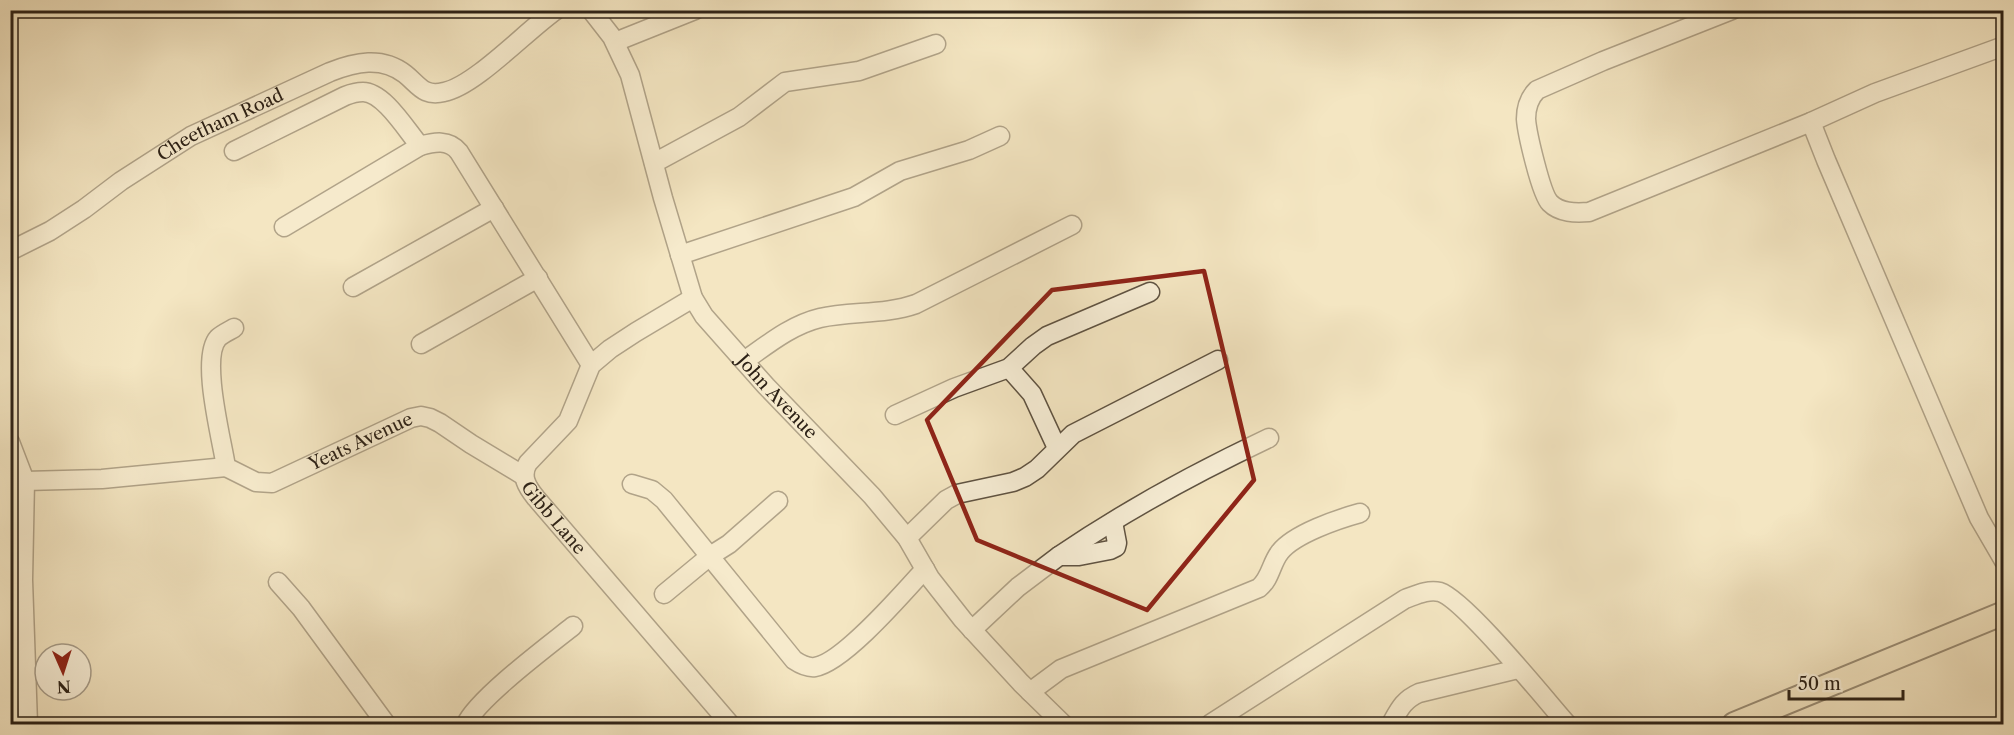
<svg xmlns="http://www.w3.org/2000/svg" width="2014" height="735" viewBox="0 0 2014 735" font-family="'Libre Caslon Text',serif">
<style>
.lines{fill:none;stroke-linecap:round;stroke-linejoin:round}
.minor-casing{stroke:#5f5342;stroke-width:21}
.major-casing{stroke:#2d2217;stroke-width:26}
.minor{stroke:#f8efd7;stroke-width:18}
.major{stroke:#f4e6c2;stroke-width:22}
.marked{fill:none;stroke:#8f2418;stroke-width:4.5;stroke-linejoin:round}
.labels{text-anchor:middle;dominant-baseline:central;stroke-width:4.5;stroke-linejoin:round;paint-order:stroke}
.street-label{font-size:18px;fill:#2d2217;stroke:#f8efd7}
</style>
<rect width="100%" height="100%" fill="#f4e6c2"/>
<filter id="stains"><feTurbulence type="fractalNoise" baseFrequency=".00333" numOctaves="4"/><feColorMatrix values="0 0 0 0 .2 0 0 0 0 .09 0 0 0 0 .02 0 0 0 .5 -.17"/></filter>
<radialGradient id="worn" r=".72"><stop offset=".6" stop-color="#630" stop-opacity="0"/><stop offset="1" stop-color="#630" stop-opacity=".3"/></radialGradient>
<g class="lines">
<defs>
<g id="minor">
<path id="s1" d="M591 10 612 37 630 75 663 198 693 298 704 316 766 386 872 496 907 538 930 578 963 620 1021 683 1063 724"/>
<path d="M1732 10 1603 61 1537 90C1529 98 1526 107 1526 119 1527 133 1541 194 1550 203 1560 213 1575 213 1589 212L1811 122 1875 93 2004 46"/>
<path d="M615 42 695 10"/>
<path d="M1811 122 1826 160 1979 518 2004 561"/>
<path d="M234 151 345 96C350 94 357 92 363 92 384 92 407 131 420 146"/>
<path d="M654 163 739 117 785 82 859 71 936 44"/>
<path d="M284 227 420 146C434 142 449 139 459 152L591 365"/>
<path id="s2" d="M10 251 50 231 84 209 121 181 191 136 330 72C355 62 382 56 405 74 419 85 423 97 444 92 475 86 527 30 556 10"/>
<path d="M680 255 854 197 900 171 969 150 1000 136"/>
<path d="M353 287 494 208"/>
<path id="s3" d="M693 298 636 332 610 349 591 365 568 421 528 463C520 476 527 487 536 498L730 724"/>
<path id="s4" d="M234 328C229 331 222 334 218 338 200 358 222 440 226 467L256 482 272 483 379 433 411 418 421 416 430 418 440 423 471 444 524 476"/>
<path d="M421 344 538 278"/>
<path d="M744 361C767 345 791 325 820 318 851 311 885 315 916 304L1072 225"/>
<path d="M1009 368 1032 394 1057 448"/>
<path d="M895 415 954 388 1009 368 1033 346 1047 336 1150 292"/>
<path d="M10 442 25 481 23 580 28 724"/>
<path d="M25 481 102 479 226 467"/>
<path d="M632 484 652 490 664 500 794 660C800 664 807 668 815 667 843 663 904 592 925 569"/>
<path d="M907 538 946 500 957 494 1013 482 1025 477 1037 469 1073 434 1218 360"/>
<path d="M1059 556C1125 511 1197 472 1269 438"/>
<path d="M278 582 301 608 386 724"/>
<path d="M664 594 710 556 729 544 778 501"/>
<path d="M972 630 1018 587 1059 556H1079L1110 550 1116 547 1117 543 1113 522"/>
<path d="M1030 692 1061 669 1259 588C1271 578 1271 563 1280 552 1294 534 1338 519 1360 513"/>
<path d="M466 724C477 699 548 646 573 626"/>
<path d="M1210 724 1405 599C1416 595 1428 589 1440 592 1465 600 1545 699 1567 724"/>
<path d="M1391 724C1399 710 1403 700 1419 693L1518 669"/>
</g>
<path id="major" d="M1734 724 2004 613"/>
</defs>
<use href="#minor" class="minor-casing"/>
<use href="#major" class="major-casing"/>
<use href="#minor" class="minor"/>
<use href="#major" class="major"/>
</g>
<path d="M0 0H2014V735H0ZM1204 271 1254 480 1147 610 977 540 927 420 1052 290Z" fill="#f4e6c2" fill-opacity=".55" fill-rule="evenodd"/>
<path class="marked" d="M1204 271 1254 480 1147 610 977 540 927 420 1052 290Z"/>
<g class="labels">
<g class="street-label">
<text stroke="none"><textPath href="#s2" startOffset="246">Cheetham Road</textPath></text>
<text stroke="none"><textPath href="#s1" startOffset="438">John Avenue</textPath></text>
<text stroke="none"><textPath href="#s4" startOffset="298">Yeats Avenue</textPath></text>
<text stroke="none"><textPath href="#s3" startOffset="306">Gibb Lane</textPath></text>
</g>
</g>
<rect width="2014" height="735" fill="none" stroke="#f4e6c2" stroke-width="36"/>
<rect x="12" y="12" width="1990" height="711" fill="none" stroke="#2d2217" stroke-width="3"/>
<rect x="18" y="18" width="1978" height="699" fill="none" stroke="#2d2217" stroke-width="1.5"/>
<g transform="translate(63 672) rotate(177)"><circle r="28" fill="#f8efd7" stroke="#a79d8a" stroke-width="1.5"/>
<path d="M0-4.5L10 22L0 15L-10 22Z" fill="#8f2418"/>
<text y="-9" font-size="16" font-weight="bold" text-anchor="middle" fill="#2d2217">N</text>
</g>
<path d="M1789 690v9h114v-9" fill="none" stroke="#2d2217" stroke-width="3"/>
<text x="1798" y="690" font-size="18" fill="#2d2217" stroke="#f8efd7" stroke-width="4.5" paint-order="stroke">50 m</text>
<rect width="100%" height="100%" filter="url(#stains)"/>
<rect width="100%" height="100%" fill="url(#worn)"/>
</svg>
